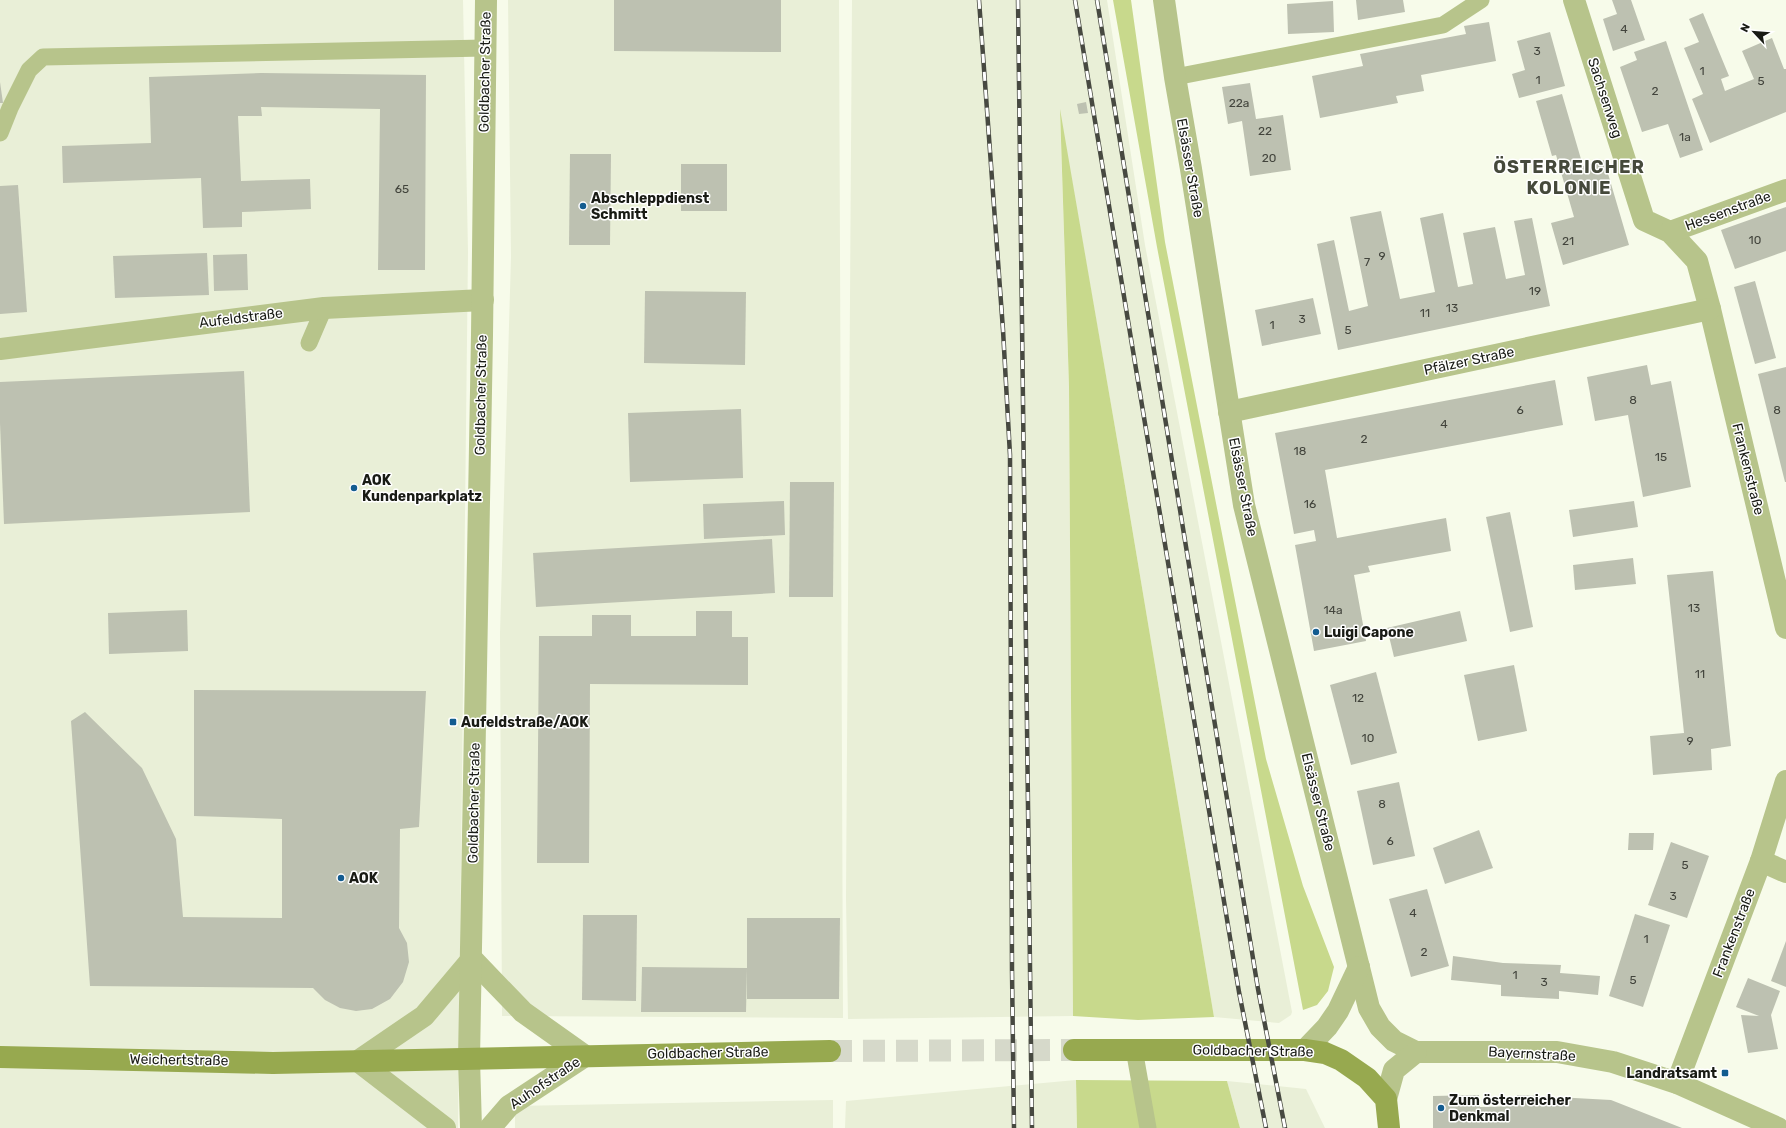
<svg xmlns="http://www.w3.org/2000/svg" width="1786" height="1128" viewBox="0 0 1786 1128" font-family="Rubik,sans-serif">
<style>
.built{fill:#e9efd7}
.green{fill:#c8d98c}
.building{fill:#bdc1b1}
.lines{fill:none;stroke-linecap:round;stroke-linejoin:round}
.secondary-tunnel{stroke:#d6d9ca;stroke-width:22;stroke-dasharray:22 11;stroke-linecap:butt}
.lane{stroke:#b7c48b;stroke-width:17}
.street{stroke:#b7c48b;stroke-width:22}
.secondary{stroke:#97a94f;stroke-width:22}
.rail-casing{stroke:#474941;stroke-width:4.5}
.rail{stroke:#fff;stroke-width:3;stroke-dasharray:9;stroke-linecap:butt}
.poi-dot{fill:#135c90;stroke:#fff;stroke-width:1.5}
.labels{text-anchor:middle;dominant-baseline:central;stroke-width:3;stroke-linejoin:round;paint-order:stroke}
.number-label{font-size:12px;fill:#42443c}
.street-label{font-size:14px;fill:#191b15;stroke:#fff}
.poi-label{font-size:14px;font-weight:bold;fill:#191b15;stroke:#fff;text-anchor:start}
.district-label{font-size:18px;font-weight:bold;letter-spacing:1px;fill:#45493b;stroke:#fff}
</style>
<rect width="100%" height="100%" fill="#f7fbea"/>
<g class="built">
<path d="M0 0H463L468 252 458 1128H0Z"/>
<path d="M508 0H839L843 1018 502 1016 500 633 511 257Z"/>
<path d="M852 0H1107L1145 245 1292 1012 1291 1015 1279 1023 1214 1017 1122 468 1060 113 1069 386 1073 1016 848 1019 846 898Z"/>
<path d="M1076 1080 1077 1128H845L846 1101Z"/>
<path d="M1227 1081 1306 1089 1325 1128H1240Z"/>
<path d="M833 1100V1128H515V1106Z"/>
</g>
<g class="green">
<path d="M1113 0H1131L1165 242 1266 759 1303 886 1334 967 1328 991 1317 1005 1303 1010 1157 247Z"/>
<path d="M1060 109 1122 468 1214 1017 1138 1020 1073 1016 1069 386Z"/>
<path d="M1076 1080 1227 1081 1240 1128H1077Z"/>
</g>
<g class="building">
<path d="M614 0H781V52L614 51Z"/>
<path d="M1356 0H1403L1405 12 1358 20Z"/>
<path d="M1612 0H1631L1645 40 1613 51 1603 19 1617 14Z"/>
<path d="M1333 1 1334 32 1288 34 1287 4Z"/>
<path d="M1703 13 1729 76 1721 79 1725 91 1754 79 1742 51 1772 38 1784 69H1786V112L1710 143 1692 99 1703 94 1684 48 1699 42 1689 19Z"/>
<path d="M1489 22 1496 61 1421 75 1424 91 1396 96 1398 103 1320 118 1312 76 1363 66 1360 54 1466 34 1464 26Z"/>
<path d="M1550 32 1565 86 1519 98 1512 74 1525 70 1517 41Z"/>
<path d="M1666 41 1703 150 1680 158 1668 124 1642 132 1620 67 1637 60 1634 52Z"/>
<path d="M261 73 426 75 425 270H378L380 109 261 107 262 116H238L241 181 310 179 311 209 242 212V227L203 228 201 178 63 183 62 146 151 143 149 77Z"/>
<path d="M0 82 3 103H0Z"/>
<path d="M1250 83 1256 119 1283 115 1291 170 1250 176 1242 121 1228 124 1222 87Z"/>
<path d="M1562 94 1583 166 1604 160 1629 245 1563 265 1551 223 1574 217 1556 155 1552 156 1536 101Z"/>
<path d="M1086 102 1088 113 1079 114 1077 104Z"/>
<path d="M570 154H611L610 245H569Z"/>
<rect x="681" y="164" width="46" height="47"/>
<path d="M18 185 27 312 0 314V186Z"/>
<path d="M1786 207V251L1735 269 1721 230Z"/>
<path d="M1381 211 1400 299 1435 292 1420 218 1443 213 1458 287 1473 284 1463 233 1495 227 1506 279 1525 275 1514 221 1532 218 1550 306 1338 350 1317 244 1334 240 1349 311 1368 306 1350 217Z"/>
<path d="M207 253 209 295 115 298 113 256Z"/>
<path d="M247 254 248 290 214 291 213 255Z"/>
<path d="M1755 281 1776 358 1755 364 1734 287Z"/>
<path d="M645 291 746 292 745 365 644 363Z"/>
<path d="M1313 298 1321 334 1262 346 1255 310Z"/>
<path d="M1647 365 1651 385 1671 381 1691 487 1643 497 1628 415 1595 421 1587 377Z"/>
<path d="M1786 367V482H1785L1758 374Z"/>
<path d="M244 371 250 512 4 524 0 423V382Z"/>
<path d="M1555 380 1563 425 1325 470 1337 538 1446 518 1451 551 1368 566 1370 572 1354 575 1366 641 1314 651 1295 545 1316 541 1314 530 1294 534 1275 433Z"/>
<path d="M741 409 743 478 630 482 628 413Z"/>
<path d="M790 482H834L833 597H789Z"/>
<path d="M784 501 785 535 704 539 703 504Z"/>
<path d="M1634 501 1638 527 1573 537 1569 510Z"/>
<path d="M1510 512 1533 627 1510 632 1486 517Z"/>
<path d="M772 539 775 593 536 607 533 553Z"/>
<path d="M1633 558 1636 584 1575 590 1573 565Z"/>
<path d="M1713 571 1731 746 1711 749 1712 770 1653 775 1650 736 1684 733 1667 575Z"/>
<path d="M187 610 188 651 109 654 108 613Z"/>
<path d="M696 611H732V637H748V685L590 684 589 863H537L539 636H592V615H631V636H696Z"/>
<path d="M1460 611 1467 641 1394 657 1387 628Z"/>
<path d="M1514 665 1527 731 1478 741 1464 675Z"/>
<path d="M1376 672 1397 753 1351 765 1330 685Z"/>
<path d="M194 690 426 691 419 827 400 829 399 928 407 943 409 962 403 982 390 999 372 1009 356 1011 340 1008 325 1000 313 988 90 986 71 721 85 712 142 768 176 839 183 917 282 918V819L194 816Z"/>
<path d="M1399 782 1415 856 1373 865 1357 791Z"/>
<path d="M1479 830 1493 868 1445 884 1433 848Z"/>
<path d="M1629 833H1654L1653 850H1628Z"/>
<path d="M1671 842 1709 856 1687 918 1648 905Z"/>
<path d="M1427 889 1449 966 1411 977 1389 899Z"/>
<path d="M1635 914 1670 925 1643 1007 1609 996Z"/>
<path d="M583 915H637L636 1001 582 1000Z"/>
<path d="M747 918H840L839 999H747Z"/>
<path d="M1786 941V987L1771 981Z"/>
<path d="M1453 956 1503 963 1561 965 1560 973 1600 976 1598 995 1559 991V999L1501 996V985L1451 980Z"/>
<path d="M642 967 747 968 746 1012H641Z"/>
<path d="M1748 978 1780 991 1771 1015 1778 1049 1748 1053 1741 1015 1759 1016 1736 1007Z"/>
<path d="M1479 1095 1480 1107 1517 1106V1095L1611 1100 1682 1128H1433V1096Z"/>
</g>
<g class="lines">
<path class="secondary-tunnel" d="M830 1051 1074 1050"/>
<g class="lane">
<path d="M1175 77 1443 25 1481 0"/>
<path d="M0 133 10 108 29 70 43 57 485 48"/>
<path d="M309 343 324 308"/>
<path d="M1134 1049 1148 1128"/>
</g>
<g class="street">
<path d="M1164 0 1175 77 1191 169 1244 505 1369 1008 1380 1027 1394 1041 1416 1052H1557L1613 1062 1677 1083 1778 1128"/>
<path d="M1574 0 1644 220 1670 232 1697 261 1710 309 1786 628"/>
<path d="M1670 232 1786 190"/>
<path d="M0 349 324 308 483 300"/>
<path d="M1229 412 1710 309"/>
<path d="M1761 861 1786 872"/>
<path d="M472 959 523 1012 585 1056 509 1106 490 1128"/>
<path d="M1305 1050 1327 1027 1338 1011 1359 967"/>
<path d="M1677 1083 1761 861 1786 781"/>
<path d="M1386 1099 1394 1070 1416 1052"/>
<path d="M445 1128 358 1061 424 1016 472 959"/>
<path d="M471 1128 469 1059 482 335 486 0"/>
</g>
<g class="secondary">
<path d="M1074 1050H1305L1325 1053 1341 1060 1367 1078 1386 1099 1389 1128"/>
<path d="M0 1057 273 1063 830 1051"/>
</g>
<defs>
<g id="rail">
<path d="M979 0 1003 330 1010 455 1012 970 1014 1128"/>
<path d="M1018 0 1032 1128"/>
<path d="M1075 0 1239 992 1266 1128"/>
<path d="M1097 0 1258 989 1285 1128"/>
</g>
</defs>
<use href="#rail" class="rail-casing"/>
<use href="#rail" class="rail"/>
</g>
<g class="poi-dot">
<circle cx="583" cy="206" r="4"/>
<circle cx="354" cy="488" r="4"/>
<circle cx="1316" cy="632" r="4"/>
<rect x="449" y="718" width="8" height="8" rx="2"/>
<circle cx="341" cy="878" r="4"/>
<rect x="1721" y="1069" width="8" height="8" rx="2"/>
<circle cx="1441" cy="1108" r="4"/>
</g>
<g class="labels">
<g class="number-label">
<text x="1624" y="29">4</text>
<text x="1537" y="51">3</text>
<text x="1702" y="71">1</text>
<text x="1538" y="80">1</text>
<text x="1761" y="81">5</text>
<text x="1655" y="91">2</text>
<text x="1239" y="103">22a</text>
<text x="1265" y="131">22</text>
<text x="1685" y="137">1a</text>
<text x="1269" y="158">20</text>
<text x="402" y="189">65</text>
<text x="1755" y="240">10</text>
<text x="1568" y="241">21</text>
<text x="1382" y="256">9</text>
<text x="1367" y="262">7</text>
<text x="1535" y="291">19</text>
<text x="1452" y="308">13</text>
<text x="1425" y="313">11</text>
<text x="1302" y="319">3</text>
<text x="1272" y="325">1</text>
<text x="1348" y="330">5</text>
<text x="1633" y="400">8</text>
<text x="1520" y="410">6</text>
<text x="1777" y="410">8</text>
<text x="1444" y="424">4</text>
<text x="1364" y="439">2</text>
<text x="1300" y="451">18</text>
<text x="1661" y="457">15</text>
<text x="1310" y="504">16</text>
<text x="1694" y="608">13</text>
<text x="1333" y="610">14a</text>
<text x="1700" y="674">11</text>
<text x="1358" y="698">12</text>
<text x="1368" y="738">10</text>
<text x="1690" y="741">9</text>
<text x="1382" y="804">8</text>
<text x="1390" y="841">6</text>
<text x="1685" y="865">5</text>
<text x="1673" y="896">3</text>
<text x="1413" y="913">4</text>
<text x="1646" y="939">1</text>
<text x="1424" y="952">2</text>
<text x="1515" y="975">1</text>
<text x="1633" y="980">5</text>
<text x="1544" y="982">3</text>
</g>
<g class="street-label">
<text transform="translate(485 72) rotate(-89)">Goldbacher Straße</text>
<text transform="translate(1605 98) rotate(72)">Sachsenweg</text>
<text transform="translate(1190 168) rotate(80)">Elsässer Straße</text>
<text transform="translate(1728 211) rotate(-20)">Hessenstraße</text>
<text transform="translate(241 318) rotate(-7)">Aufeldstraße</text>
<text transform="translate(1469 361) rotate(-12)">Pfälzer Straße</text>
<text transform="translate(481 395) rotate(-89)">Goldbacher Straße</text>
<text transform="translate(1748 469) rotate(76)">Frankenstraße</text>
<text transform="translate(1243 487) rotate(79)">Elsässer Straße</text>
<text transform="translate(1318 802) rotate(76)">Elsässer Straße</text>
<text transform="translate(474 803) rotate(-89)">Goldbacher Straße</text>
<text transform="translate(1734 933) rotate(-69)">Frankenstraße</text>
<text transform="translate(1253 1051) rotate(1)">Goldbacher Straße</text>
<text transform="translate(708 1053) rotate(-1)">Goldbacher Straße</text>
<text transform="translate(1532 1054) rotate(3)">Bayernstraße</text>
<text transform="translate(179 1060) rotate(1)">Weichertstraße</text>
<text transform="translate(545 1083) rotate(-34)">Auhofstraße</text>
</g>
<g class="poi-label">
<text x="591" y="198">Abschleppdienst<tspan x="591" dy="16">Schmitt</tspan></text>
<text x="362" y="480">AOK<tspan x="362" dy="16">Kundenparkplatz</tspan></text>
<text x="1324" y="632">Luigi Capone</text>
<text x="461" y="722">Aufeldstraße/AOK</text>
<text x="349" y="878">AOK</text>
<text x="1717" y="1073" text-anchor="end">Landratsamt</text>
<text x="1449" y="1100">Zum österreicher<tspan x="1449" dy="16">Denkmal</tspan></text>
</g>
<g class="district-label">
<text x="1569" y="167">ÖSTERREICHER<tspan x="1569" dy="21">KOLONIE</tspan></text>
</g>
</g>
<g transform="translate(1754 32) rotate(296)" stroke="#ffffff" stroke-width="3" paint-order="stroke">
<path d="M0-3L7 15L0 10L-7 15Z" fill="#191b15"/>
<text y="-6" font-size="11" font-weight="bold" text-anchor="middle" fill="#191b15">N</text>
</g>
</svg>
